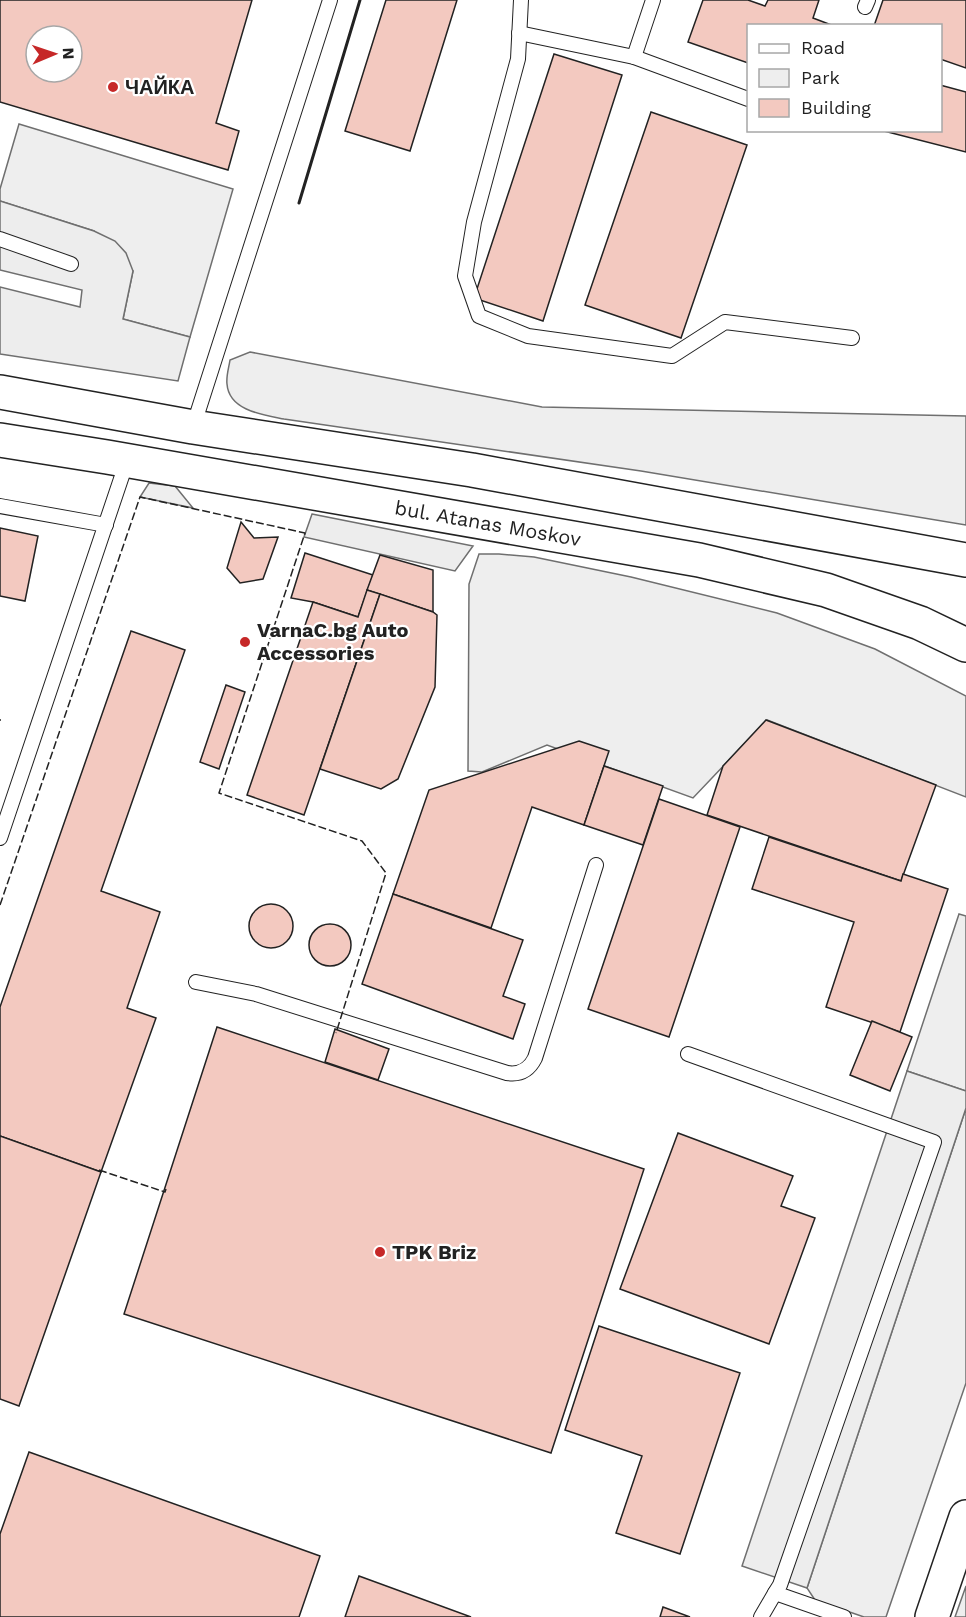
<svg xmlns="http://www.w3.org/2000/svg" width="966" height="1617" viewBox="0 0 966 1617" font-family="'Work Sans',sans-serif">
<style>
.green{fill:#eee;stroke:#6f6f6f;stroke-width:1.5}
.parking{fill:#ededed;stroke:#6f6f6f;stroke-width:1.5}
.building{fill:#f3c9c0;stroke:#222;stroke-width:1.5;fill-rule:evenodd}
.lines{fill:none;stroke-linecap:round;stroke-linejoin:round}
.lane-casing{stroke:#222;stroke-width:16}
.secondary-casing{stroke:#222;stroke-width:36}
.primary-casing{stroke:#222;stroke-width:36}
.lane{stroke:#fff;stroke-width:14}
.secondary{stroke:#fff;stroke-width:33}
.primary{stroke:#fff;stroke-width:33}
.fence{stroke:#222;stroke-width:1.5;stroke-dasharray:8 3;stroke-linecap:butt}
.wall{stroke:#222;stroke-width:3}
.poi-dot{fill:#c62828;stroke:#fff;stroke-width:2}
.labels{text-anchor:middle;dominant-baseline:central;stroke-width:4.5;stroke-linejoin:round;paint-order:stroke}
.poi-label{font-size:20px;font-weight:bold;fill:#222;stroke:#fff;text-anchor:start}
.street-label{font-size:20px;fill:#222;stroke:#fff}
</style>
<rect width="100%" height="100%" fill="#fff"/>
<g class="green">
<path d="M19 124 233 189 190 337 123 319 133 271 94 231 0 201V189Z"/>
<path d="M250 352 542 407 966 416V525L641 471 284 419C264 415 229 411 227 384 226 376 229 367 230 360Z"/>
<path d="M149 483 175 486 193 508 140 497Z"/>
<path d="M479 554H499L534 557 631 577 777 613 875 649 966 696V797L767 720 693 798 547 745 482 772 468 771 469 584Z"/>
<path d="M959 914 966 916V1091L907 1071Z"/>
<path d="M966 1108V1383L886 1617H864L815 1600 807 1588Z"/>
<path d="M966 1586V1617H955Z"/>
</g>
<g class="parking">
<path d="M0 201 94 231 115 241 126 253 133 271 123 319 190 337 178 381 0 354V287L80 307 82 290 0 270Z"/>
<path d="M312 514 473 546 455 571 304 537Z"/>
<path d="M907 1071 966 1091V1108L807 1588 742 1566Z"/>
</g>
<g class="building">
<path d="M0 0H252L216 123 239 131 228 170 0 102ZM36 36H72V72H36Z"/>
<path d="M386 0H457L410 151 345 131Z"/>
<path d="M703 0H748L765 6 768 0H819L813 18 834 26H748V63L688 42Z"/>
<path d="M883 0H966V68L940 59V26H874Z"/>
<path d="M554 54 622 75 543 321 474 298Z"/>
<path d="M940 85 966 92V152L880 130H940Z"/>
<path d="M651 112 747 145 681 338 585 305Z"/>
<path d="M241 522 254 538 278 537 263 579 240 583 227 568Z"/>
<path d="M0 528 38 536 25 601 0 596Z"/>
<path d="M305 553 373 575 358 617 313 602 291 598Z"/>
<path d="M380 555 433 570V612L367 590Z"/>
<path d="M367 590 380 594 304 815 247 795 313 602 358 617Z"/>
<path d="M380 594 433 612 437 615 435 687 398 779 381 789 320 769Z"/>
<path d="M131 631 185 650 101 891 160 912 127 1008 156 1018 101 1172 0 1136V1007Z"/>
<path d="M226 685 245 692 219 769 200 762Z"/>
<path d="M766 720 936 785 901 881 707 815 723 766Z"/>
<path d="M579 741 609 751 584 825 532 807 491 928 393 894 429 790Z"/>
<path d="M604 766 663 786 643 845 584 825Z"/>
<path d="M659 799 740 827 669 1037 588 1009Z"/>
<path d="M769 837 901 881 903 874 948 889 900 1032 826 1007 854 922 752 889Z"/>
<path d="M393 894 523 940 503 996 525 1004 513 1039 362 984Z"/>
<circle cx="271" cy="926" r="22"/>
<circle cx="330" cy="945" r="21"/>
<path d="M872 1021 912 1037 890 1091 850 1075Z"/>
<path d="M217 1027 644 1169 551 1453 124 1314Z"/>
<path d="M335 1029 389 1049 378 1080 325 1062Z"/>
<path d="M678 1133 793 1176 781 1206 815 1218 769 1344 620 1289Z"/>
<path d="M0 1136 101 1172 19 1406 0 1399Z"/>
<path d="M599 1326 740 1373 680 1554 616 1533 642 1456 565 1430Z"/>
<path d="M29 1452 320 1556 299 1617H0V1534Z"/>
<path d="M359 1576 471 1617H345Z"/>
<path d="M663 1607 690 1617H660Z"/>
</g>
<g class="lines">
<defs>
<g id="lane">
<path d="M521 0 518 59 474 222 465 276 479 316 528 336 672 356 725 322 852 338"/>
<path d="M865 7 868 0"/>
<path d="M519 33 634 57 748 99"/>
<path d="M634 57 653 0"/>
<path d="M0 239 71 264"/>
<path d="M193 427 330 0"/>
<path d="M0 506 106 525"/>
<path d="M0 838 127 461"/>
<path d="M196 982 256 994 507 1073C520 1075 529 1070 535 1058L596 865"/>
<path d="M688 1054 934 1142 780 1585 775 1593 844 1617"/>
<path d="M761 1617 775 1593"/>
</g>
<g id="secondary">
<path d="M0 392 193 427 472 470 966 560"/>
<path id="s1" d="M0 440 107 457 699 560 826 590 920 623 966 645"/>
</g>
<path id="primary" d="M932 1617 966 1517"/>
</defs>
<use href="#lane" class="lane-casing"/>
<use href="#secondary" class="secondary-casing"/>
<use href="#primary" class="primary-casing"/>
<use href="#lane" class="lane"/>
<use href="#secondary" class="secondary"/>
<use href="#primary" class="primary"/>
<g class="fence">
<path d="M0 720H1"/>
<path d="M0 905 140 497 305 533 219 793 362 841 386 873 336 1033"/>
<path d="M99 1170 165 1192 166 1189"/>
</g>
<path class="wall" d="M299 203 360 0"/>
</g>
<g class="poi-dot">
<circle cx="113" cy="87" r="6"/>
<circle cx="245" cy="642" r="6"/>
<circle cx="380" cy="1252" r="6"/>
</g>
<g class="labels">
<g class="poi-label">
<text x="125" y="87">ЧАЙКА</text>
<text x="257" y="630">VarnaC.bg Auto<tspan x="257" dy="23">Accessories</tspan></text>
<text x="392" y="1252">TPK Briz</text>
</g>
<g class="street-label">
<text stroke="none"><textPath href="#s1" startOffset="495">bul. Atanas Moskov</textPath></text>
</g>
</g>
<rect x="747" y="24" width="195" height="108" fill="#ffffff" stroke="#a7a7a7" stroke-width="1.5"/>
<rect x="759" y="44" width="30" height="9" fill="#ffffff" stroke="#a7a7a7" stroke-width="1.5"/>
<text x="801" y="54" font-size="18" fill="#222222">Road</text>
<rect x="759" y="69" width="30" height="18" fill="#eeeeee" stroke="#a7a7a7" stroke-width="1.5"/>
<text x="801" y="84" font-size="18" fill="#222222">Park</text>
<rect x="759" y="99" width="30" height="18" fill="#f3c9c0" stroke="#a7a7a7" stroke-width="1.5"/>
<text x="801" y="114" font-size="18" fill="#222222">Building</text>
<g transform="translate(54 54) rotate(88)"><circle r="28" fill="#ffffff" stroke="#a7a7a7" stroke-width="1.5"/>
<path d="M0-4.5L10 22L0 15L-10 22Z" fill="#c62828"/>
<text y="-9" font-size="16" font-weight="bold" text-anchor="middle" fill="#222222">N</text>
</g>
</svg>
